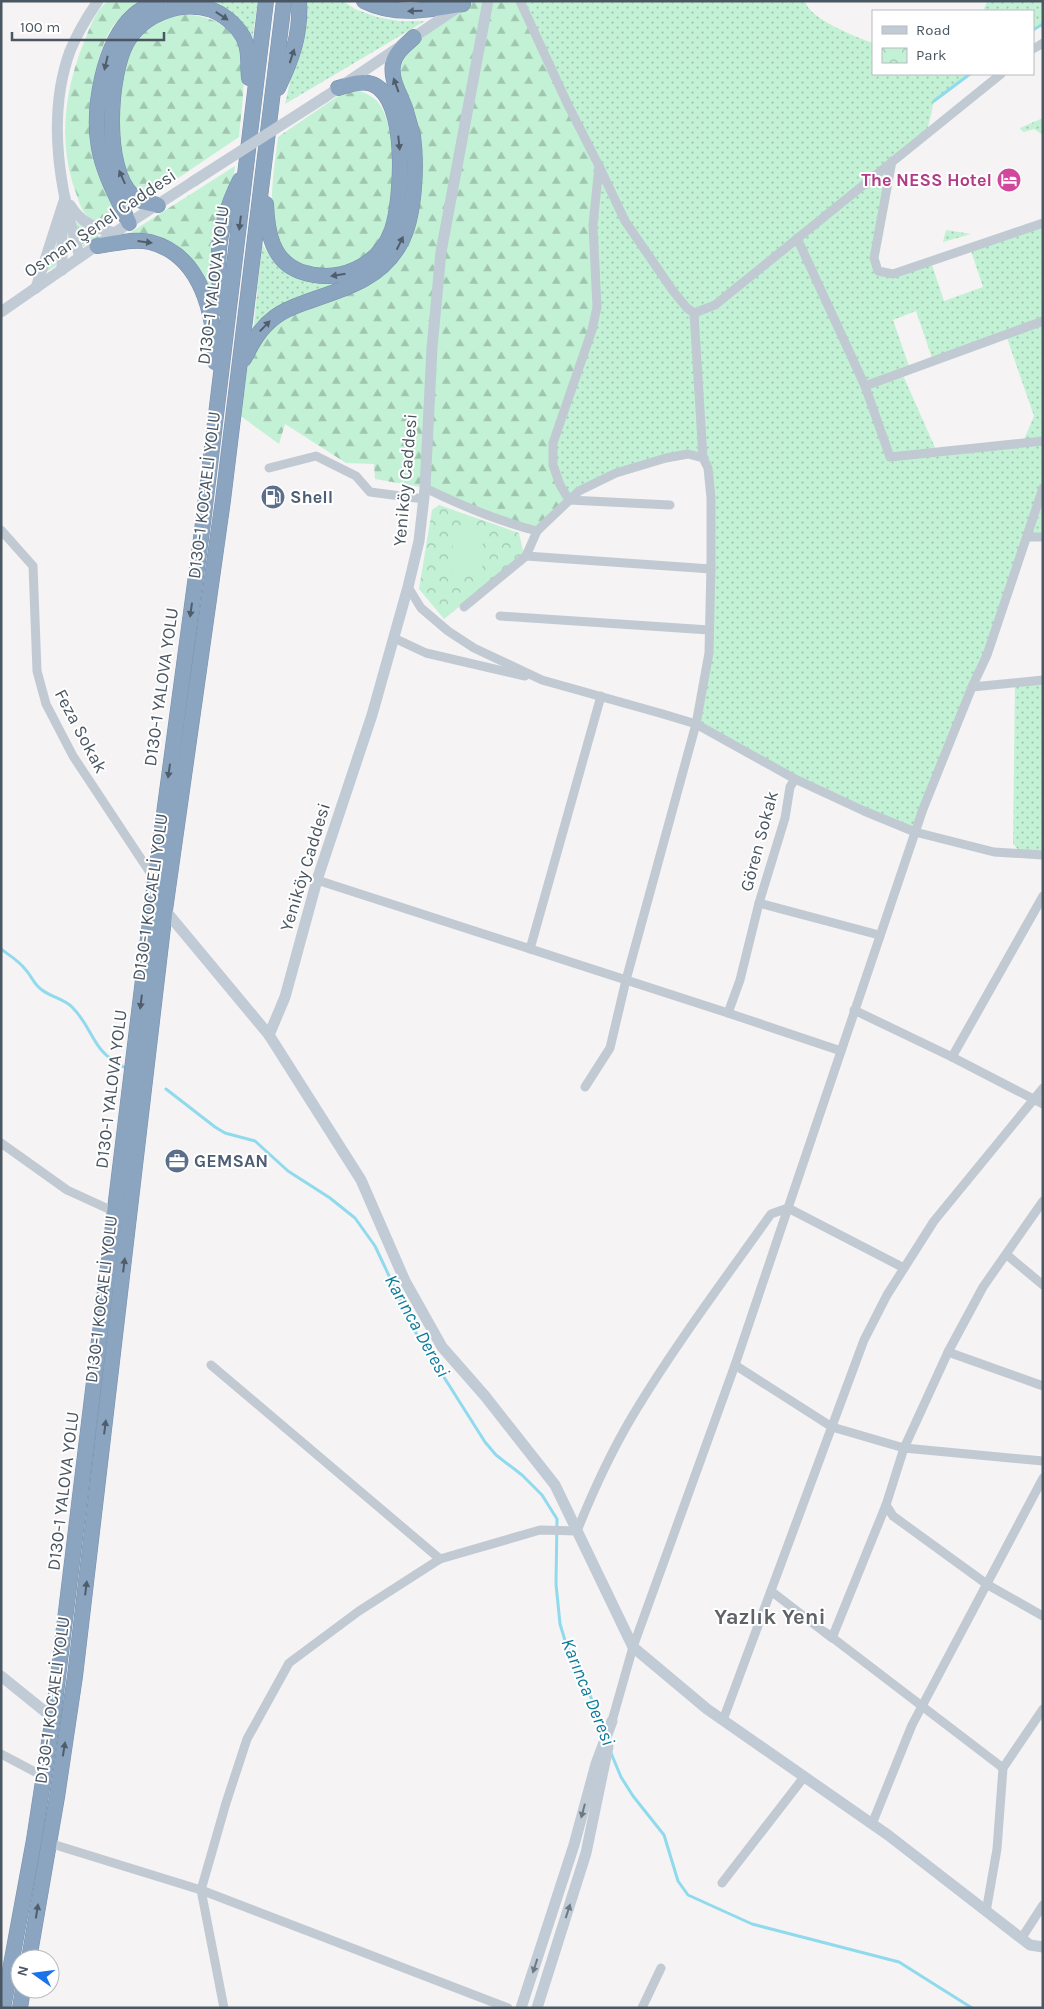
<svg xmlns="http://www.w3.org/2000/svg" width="1044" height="2009" viewBox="0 0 1044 2009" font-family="Karla,sans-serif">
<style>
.grass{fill:url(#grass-dots);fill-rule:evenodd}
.forest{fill:url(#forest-firs)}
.park{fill:url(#park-crowns)}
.garden{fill:#c3f1d5}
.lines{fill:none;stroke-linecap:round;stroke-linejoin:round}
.stream{stroke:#90daee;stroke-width:3}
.highway-casing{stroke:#7690ad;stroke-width:16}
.street{stroke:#c1cad2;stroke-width:9}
.secondary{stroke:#c1cbd6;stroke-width:11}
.highway{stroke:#8ba5c1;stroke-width:15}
.secondary-bridge{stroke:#c1cbd6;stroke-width:11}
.oneway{fill:#505e6b}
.oneway2{fill:#6e7984}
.labels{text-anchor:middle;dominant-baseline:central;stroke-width:4;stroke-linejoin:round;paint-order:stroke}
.hotel-label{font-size:18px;font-weight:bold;fill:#b23c85;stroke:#fff;text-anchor:end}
.street-label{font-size:18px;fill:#4a5661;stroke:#fff}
.service-label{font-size:18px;font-weight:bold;fill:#4e5e75;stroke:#fff;text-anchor:start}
.water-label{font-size:19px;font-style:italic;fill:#0c7c9b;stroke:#fff}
.district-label{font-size:22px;font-weight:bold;fill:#5f6368;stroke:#fff}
</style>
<defs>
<pattern id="grass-dots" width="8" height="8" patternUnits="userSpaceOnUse" patternTransform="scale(1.25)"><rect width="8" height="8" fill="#c3f1d5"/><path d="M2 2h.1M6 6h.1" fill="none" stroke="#a0c6b0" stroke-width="1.8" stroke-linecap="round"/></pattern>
<pattern id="forest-firs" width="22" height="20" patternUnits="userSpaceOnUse" patternTransform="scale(1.25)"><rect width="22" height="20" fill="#c3f1d5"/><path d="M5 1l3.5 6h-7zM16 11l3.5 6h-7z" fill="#a0c6b0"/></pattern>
<pattern id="park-crowns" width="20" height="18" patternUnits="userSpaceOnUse" patternTransform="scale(1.25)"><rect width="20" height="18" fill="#c3f1d5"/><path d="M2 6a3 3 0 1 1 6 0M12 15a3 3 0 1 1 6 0" fill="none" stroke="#a0c6b0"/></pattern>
</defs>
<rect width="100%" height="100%" fill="#f5f3f3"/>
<g class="grass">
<path d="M200 1H258L252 41Z"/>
<path d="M303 1H343L355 9 377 17 399 21H425L285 104 303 25Z"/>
<path d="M520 1H805C809 19 856 37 873 43V74H970L934 101 927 132 892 161 874 258 878 271 893 274 931 262 944 301 983 287 970 248 1043 223V537H1027L987 655 915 832 864 811 696 724 709 653 711 498 703 458 688 454 616 473 569 500 553 465ZM916 311 933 361 1006 335 1034 416 1023 442 937 452 902 373 910 369 893 320Z"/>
<path d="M987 1H1043V24L1033 30V11H983Z"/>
<path d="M1043 118V135L1034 129 1024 132 1021 130 1020 128Z"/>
<path d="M77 222 100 237 83 247 76 223Z"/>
<path d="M946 230 971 234 943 242Z"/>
<path d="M57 243 56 266 46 272Z"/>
<path d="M262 244C266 250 269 256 273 261 288 280 317 285 339 283L253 334Z"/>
<path d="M1043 680V855L1021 853 1013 844 1015 683Z"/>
</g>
<g class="forest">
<path d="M108 1H143C131 9 119 17 111 29 91 62 85 128 95 165 99 180 109 196 116 210L114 216 105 222C101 221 95 221 91 219 82 214 79 201 76 193 57 141 65 87 86 37 91 25 97 9 108 1Z"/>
<path d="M467 1H520L599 166 596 191 597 307 553 443V465L569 500 537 531 426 488 375 479 374 464 346 463 285 424 279 444 234 411 239 367 265 325 353 285 412 195 396 55Z"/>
<path d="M180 14C260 17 244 78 239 137L153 195 136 189C125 173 117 151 117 132 116 111 123 58 135 41 144 27 164 18 180 14Z"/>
<path d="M357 90C365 93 371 95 377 101 401 129 397 219 375 247 365 260 341 272 324 270 316 269 298 267 292 261 261 235 274 173 278 137L341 94Z"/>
<path d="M235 166 234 175 225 204 217 323C209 304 198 259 180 248 165 240 144 238 128 234Z"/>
</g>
<path class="park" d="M439 505 519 533 524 555 444 619 419 589 432 510Z"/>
<path class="garden" d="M453 528 483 529 482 574H452Z"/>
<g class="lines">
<g class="stream">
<path d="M1033 30 1043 24"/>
<path d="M934 101 970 74"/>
<path d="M1 949C9 955 19 961 25 969 32 976 33 984 42 990 51 997 64 999 72 1007 95 1030 90 1050 124 1067"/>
<path d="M166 1089 215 1127 225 1133 255 1141 288 1171 330 1198 355 1218 375 1246 416 1333 485 1442 496 1455 522 1475 542 1495 557 1519 556 1584 560 1624 567 1647 583 1676 604 1733"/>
<path d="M611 1753 621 1777 633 1796 664 1835 678 1881 688 1895 752 1924 899 1962 972 2008"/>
</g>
<defs>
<g id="highway">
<path d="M364 1C396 17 429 10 463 4"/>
<path d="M278 88C292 59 301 34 299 1"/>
<path d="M266 204C267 232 272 262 302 272 338 284 379 267 392 230 402 200 409 98 372 84 361 80 349 85 338 88"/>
<path d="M158 205C149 203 140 202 133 196 103 169 109 74 127 42 144 13 181 0 212 10 227 16 244 31 247 48 249 57 248 69 249 78"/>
<path d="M129 223C118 199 104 175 99 148 92 110 103 42 134 15 140 9 149 6 157 1"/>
<path d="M97 246C114 244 133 238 150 242 202 255 215 316 215 362"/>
<path d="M223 309C222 298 220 288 219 278 216 245 225 210 240 180"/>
<path d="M244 359C252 343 260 328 275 317 285 309 298 305 309 301 344 289 381 279 400 244 415 218 417 166 413 136 411 128 408 119 406 111 401 95 390 81 393 64 395 52 406 45 414 37"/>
<path d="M29 1959 57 1797 75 1676 165 910 223 500 284 1"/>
<path d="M3 2008 34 1840 54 1710 155 881 202 531 266 1"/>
<path d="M20 2008 23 1989"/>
</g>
</defs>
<use href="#highway" class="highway-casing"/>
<g class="street">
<path d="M520 1 568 105 599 166 593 225 597 307 592 330 553 443V465L560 485 569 500"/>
<path d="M1033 49 1043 43"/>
<path d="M892 161 874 258 878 271 893 274 1043 223"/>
<path d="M599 166 625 221 673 291 687 308 694 313 715 305 1001 74"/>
<path d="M797 238 865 386 1043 321"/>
<path d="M694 313 703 458"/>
<path d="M865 386 890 457 1043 441"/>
<path d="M269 468 316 456 356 476 370 492 424 499"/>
<path d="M425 488C462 506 498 521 537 531"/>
<path d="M569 500 670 505"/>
<path d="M1 530 33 566 37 671 46 704 73 756 155 880"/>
<path d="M1027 537H1043"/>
<path d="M526 556 711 569"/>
<path d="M408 587 421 608 448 631 474 648 542 680 663 714 696 724 795 779 790 787 785 818 759 903 879 935"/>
<path d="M464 607 526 556 537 531 579 491 616 473 666 458 688 454 703 458 708 468 711 498V565L709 653 696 724 626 980 610 1048 585 1087"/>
<path d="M500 616 709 630"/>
<path d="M394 638 426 653 525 676"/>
<path d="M972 687 987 655 1043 488"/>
<path d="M795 779 864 811 915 832 994 852 1043 855"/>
<path d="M317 880 728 1013"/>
<path d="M759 903 740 980 728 1013 841 1051"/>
<path d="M530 949 601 696"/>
<path d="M854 1010 952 1057 1043 1104"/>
<path d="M952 1057 1043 896"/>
<path d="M1 1143 67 1190 115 1212"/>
<path d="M1043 1201 983 1287 948 1352 904 1448 886 1505 893 1516 988 1585 1043 1616"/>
<path d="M1007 1255 1043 1285"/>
<path d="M948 1352 1043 1386"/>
<path d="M211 1365 440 1559"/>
<path d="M735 1365 832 1427 904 1448 1043 1461"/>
<path d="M771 1591 832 1638 886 1505"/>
<path d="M825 1632 1003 1768"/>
<path d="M723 1720 864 1340 887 1295 934 1221 1043 1088"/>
<path d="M612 1721 633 1647 735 1365 788 1208 904 1268"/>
<path d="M1 1754 39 1774"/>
<path d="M872 1824 912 1725 1043 1478"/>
<path d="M49 1843 201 1890 508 2008"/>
<path d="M722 1883 804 1777"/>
<path d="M986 1912 997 1849 1003 1768 1043 1709"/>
<path d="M1021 1939 1043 1905"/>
<path d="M224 2008 201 1890 226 1803 247 1739 289 1663 359 1611 440 1559 540 1530 577 1531C593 1491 611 1452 633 1415 675 1345 724 1280 771 1214L788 1208 923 809 972 687 1043 680"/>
<path d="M642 2008 661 1968"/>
</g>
<g class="secondary">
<path d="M325 97 460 6"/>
<path d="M70 205C81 223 95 228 115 233"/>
<path d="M80 257C60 192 46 117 70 51 77 34 87 17 98 1"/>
<path d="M62 270V225"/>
<path d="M36 288 65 198"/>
<path d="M1 312 129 223 194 181"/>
<path d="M165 910 269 1035 361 1180 405 1281 442 1347 485 1396 555 1485 633 1647 707 1709 888 1835 1030 1945 1043 1947"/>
<path d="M269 1035 285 997 317 880 372 715 408 587 419 541 425 488 432 348 441 252 488 1"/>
<path d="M1 1676 53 1718"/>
<path d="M521 2008 574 1845 596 1764 612 1721"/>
<path d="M537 2008 586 1853 608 1747"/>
</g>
<use href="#highway" class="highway"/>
<path class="secondary-bridge" d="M194 181 325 97"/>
</g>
<defs><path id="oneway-solid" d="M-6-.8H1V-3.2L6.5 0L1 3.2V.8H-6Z" transform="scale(1.25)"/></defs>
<g class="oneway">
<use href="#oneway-solid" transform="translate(415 11) rotate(178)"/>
<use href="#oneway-solid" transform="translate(222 16) rotate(33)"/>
<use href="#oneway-solid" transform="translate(292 56) rotate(-72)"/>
<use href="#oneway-solid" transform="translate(106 63) rotate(103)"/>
<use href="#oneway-solid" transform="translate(396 85) rotate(-110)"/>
<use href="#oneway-solid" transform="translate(399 143) rotate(84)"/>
<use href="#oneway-solid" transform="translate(122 177) rotate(-114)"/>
<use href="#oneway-solid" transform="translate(240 223) rotate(97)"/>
<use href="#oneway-solid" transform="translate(145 242) rotate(7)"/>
<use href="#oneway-solid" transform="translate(400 243) rotate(-64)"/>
<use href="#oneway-solid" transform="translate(338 275) rotate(171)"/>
<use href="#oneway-solid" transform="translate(265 326) rotate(-46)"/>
<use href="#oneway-solid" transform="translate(191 610) rotate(98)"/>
<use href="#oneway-solid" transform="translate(169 771) rotate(98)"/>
<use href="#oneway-solid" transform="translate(141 1002) rotate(97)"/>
<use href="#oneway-solid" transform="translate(124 1265) rotate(-83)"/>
<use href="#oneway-solid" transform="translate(105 1427) rotate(-83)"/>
<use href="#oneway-solid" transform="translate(86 1588) rotate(-83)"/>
<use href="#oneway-solid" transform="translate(64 1749) rotate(-81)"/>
<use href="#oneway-solid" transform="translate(37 1911) rotate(-81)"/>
</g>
<g class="oneway2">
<use href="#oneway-solid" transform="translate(583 1811) rotate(105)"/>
<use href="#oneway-solid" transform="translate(568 1911) rotate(-72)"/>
<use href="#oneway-solid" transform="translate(535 1966) rotate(108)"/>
</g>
<defs>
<symbol id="hotel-disc" viewBox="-11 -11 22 22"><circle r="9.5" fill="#d1479c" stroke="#fff"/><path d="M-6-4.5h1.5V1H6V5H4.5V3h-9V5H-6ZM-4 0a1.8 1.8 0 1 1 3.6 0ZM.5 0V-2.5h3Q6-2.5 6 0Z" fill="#fff"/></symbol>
<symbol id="fuel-disc" viewBox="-11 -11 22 22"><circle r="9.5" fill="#5c6f8a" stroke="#fff"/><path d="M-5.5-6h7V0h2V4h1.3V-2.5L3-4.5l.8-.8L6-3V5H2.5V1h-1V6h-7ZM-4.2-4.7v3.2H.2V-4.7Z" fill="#fff"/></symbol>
<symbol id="office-disc" viewBox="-11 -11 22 22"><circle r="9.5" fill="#5c6f8a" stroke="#fff"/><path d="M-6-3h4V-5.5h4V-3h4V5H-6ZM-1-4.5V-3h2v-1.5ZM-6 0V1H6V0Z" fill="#fff"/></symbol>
</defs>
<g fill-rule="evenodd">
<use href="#hotel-disc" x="995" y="166" width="28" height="28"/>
<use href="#fuel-disc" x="259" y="483" width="28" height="28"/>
<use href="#office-disc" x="163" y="1147" width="28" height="28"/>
</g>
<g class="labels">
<g class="hotel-label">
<text x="992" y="180">The NESS Hotel</text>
</g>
<g class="street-label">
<text transform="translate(100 223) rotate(-34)">Osman Şenel Caddesi</text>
<text transform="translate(213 285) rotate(-83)">D130-1 YALOVA YOLU</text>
<text transform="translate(405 480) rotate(-85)">Yeniköy Caddesi</text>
<text transform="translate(204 495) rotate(-83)">D130-1 KOCAELİ YOLU</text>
<text transform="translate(161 687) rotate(-82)">D130-1 YALOVA YOLU</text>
<text transform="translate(81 731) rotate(62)">Feza Sokak</text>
<text transform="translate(759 841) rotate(-75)">Gören Sokak</text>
<text transform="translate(305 867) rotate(-73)">Yeniköy Caddesi</text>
<text transform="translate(150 897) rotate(-82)">D130-1 KOCAELİ YOLU</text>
<text transform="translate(111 1089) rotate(-83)">D130-1 YALOVA YOLU</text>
<text transform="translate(101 1299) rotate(-83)">D130-1 KOCAELİ YOLU</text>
<text transform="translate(63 1491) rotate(-83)">D130-1 YALOVA YOLU</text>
<text transform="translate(52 1700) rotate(-82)">D130-1 KOCAELİ YOLU</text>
</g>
<g class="service-label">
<text x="290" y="497">Shell</text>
<text x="194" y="1161">GEMSAN</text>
</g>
<g class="water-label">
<text transform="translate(417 1326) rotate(61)">Karınca Deresi</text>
<text transform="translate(588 1692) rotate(68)">Karınca Deresi</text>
</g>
<g class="district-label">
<text x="770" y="1617">Yazlık Yeni</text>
</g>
</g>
<rect width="1044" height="2009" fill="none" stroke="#4a5661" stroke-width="5"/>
<rect x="872" y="10" width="162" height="65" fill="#ffffff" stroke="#b7bbc0"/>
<rect x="882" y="26" width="25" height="8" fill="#c1cbd6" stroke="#b7bbc0"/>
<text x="916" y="35" font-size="15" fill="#4a5661">Road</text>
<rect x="882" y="48" width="25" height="15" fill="url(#park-crowns)" stroke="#b7bbc0"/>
<text x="916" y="60" font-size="15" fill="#4a5661">Park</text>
<g transform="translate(35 1974) rotate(284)"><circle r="24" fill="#ffffff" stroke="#b7bbc0"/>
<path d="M0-4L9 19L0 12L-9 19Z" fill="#1a73e8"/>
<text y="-8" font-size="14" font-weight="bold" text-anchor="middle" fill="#4a5661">N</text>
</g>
<path d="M12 32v8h152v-8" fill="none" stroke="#4a5661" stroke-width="2.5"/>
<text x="20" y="32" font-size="15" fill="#4a5661" stroke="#ffffff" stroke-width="4" paint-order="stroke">100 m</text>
</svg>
